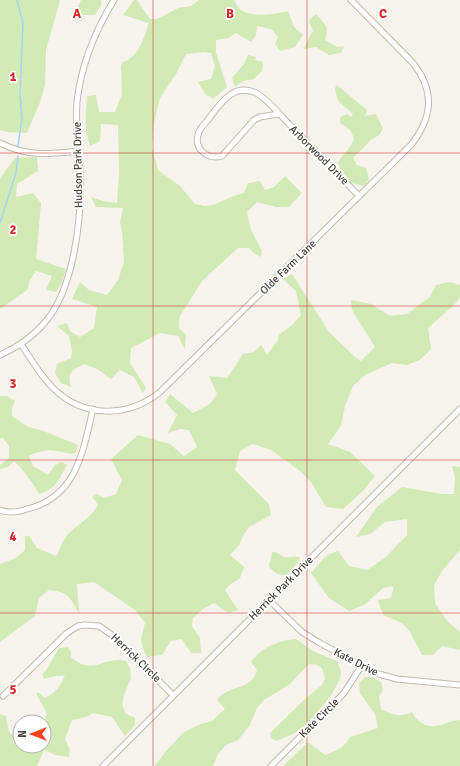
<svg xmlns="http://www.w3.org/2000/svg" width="460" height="766" viewBox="0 0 460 766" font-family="Signika,sans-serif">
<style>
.green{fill:#d2eab5}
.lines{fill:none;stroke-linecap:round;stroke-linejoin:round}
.stream{stroke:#a9d4f2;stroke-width:1.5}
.street-casing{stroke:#c2bbae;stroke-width:7}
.street{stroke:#fff;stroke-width:5}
.grid{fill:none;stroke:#d62828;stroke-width:1;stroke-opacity:0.55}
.labels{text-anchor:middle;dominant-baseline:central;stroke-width:3.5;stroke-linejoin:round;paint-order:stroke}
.street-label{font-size:11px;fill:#4b4439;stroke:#fff}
.grid-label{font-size:13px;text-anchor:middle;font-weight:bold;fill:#d62828;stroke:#fff;stroke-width:3.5;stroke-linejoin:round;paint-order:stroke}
</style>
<rect width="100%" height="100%" fill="#f6f3ec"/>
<g class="green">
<path d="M0 0H60L46 50 45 85 40 102 27 133 7 132 0 130Z"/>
<path d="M81 0H101V6L95 15H81L77 9Z"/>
<path d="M134 0H137L150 19H157L178 8 191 6 199 0H234C236 3 238 8 241 10 252 18 276 14 288 11L294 27 303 35 295 47 280 51 275 44 278 37 271 29 257 26 256 35 251 42 236 33 228 38 216 40V53L227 87 213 99 206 95 198 82 211 79 215 66 211 53 205 52 186 54 176 74 160 98 154 123 152 148 158 170 180 186 195 204 205 206 216 204 231 197 244 193 248 183 260 181 265 190 274 187 285 176 302 193 289 207H276L257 202 247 212 251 230 262 251 261 257 254 253 249 248H238L202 281 179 318V328L186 335 185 349 178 336 160 333 131 348 130 363 146 388 143 393 134 377 120 370 111 379 97 369 84 364C72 370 67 372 71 387L61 383 55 373 57 364 71 358 72 351 69 336 57 326 67 323 70 331 80 337 94 328 97 307 72 299 80 282 89 290 107 295 118 280 124 262 122 231 120 222 123 208 96 207 91 197 103 201 117 203 119 174 118 125 101 124 100 141 90 146C84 130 86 113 87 96L96 95 99 112H115L122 94 121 66 123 62C139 57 144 38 149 23L123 15Z"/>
<path d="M316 14C325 24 330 27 325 40L337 47 344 46 341 53 329 55 316 47 304 49 307 41 313 31 309 20Z"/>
<path d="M248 55 256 57 255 60 263 62 262 71 254 79 243 81 235 87 232 78 244 64Z"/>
<path d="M337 85 367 110 365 116 376 114 383 129 379 135 371 140 353 158 357 165 366 168 369 180 364 186 351 183 340 169 338 162C344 152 352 148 354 138L350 130 340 123V117L347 114 351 117 353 114C342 102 338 107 335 88Z"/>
<path d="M37 157 38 171 17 184 16 197 33 193 41 203 36 259 66 269 62 282 56 292 46 290 52 276 36 271 30 280 27 290 0 309V178L15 158Z"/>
<path d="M292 274 329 332 355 357 361 361 375 347 352 310 351 300 371 304 390 316 407 314 430 297 436 285 450 282 460 285V298L453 306 428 328 431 349 420 360 407 365 392 363 365 375 353 386 345 406 341 426 328 444 350 452 375 476 363 491 343 509 326 507 311 482 300 471 271 450 253 444 240 451 235 470 269 504 271 515 249 527 243 536 239 545 230 555 244 567 240 578 231 584 225 590 238 610 228 613 214 603 203 609 193 618 192 626 200 638 201 653H191L182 639 171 641 162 655 147 657C139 641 141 639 145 623L135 610 94 582 77 584 79 613C70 597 68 592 49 590L39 598 35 616 0 642V564L16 558 25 550V536H29L37 548 56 556C60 549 63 539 69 533 78 524 94 516 98 504L92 497 97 494 104 498 116 494 122 480 111 459 138 435 170 444 184 456 197 447 189 430 180 429 168 433 177 415 165 402 170 394 193 413 210 404 217 394 209 376 227 378 243 354 254 352 261 345 267 355 278 340 279 335 292 325 301 315 296 291 283 279Z"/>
<path d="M0 396H7L15 401 12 409V416L28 427 41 430 78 445 76 453C68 455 65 452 57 451 47 449 38 451 29 456L33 466 48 475 55 465 62 462 67 465C59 479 56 489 39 494 32 481 24 471 14 461L8 467 0 469V465L9 458V446L3 438H0Z"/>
<path d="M452 466 460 467V550L442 571 434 585 435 603 448 622 460 632V650L442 646 433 655H422L410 632 402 623 383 615 378 600 391 598 394 586 383 588 364 605 349 611 329 598 311 573 327 555 338 551 349 566 367 570 386 557 407 535V519L385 522 370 534 356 537 377 507 402 487 442 494H454L455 478Z"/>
<path d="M272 552C278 552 279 555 285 557 289 558 294 556 299 557L300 560 287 575C278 575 274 573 269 566Z"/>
<path d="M296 639 313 651 337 661C338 664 341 669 341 673 340 689 310 724 296 732 290 736 283 738 276 741L271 738 270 733 305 699 322 685 325 679 322 668 317 665 309 664 290 684 264 700 257 708 250 725 238 740 226 745 218 754 213 766H155L166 751 183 733 198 725 212 721 225 709 217 700C228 684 251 692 257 670L251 662C261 647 278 641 296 639Z"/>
<path d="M68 647 71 652V657C93 677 104 655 126 661L130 668 131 679 125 692 122 703 125 713 135 718V725L125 736 112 717 93 713 86 717 72 720 65 739 70 750 69 757 55 755 44 750 37 766H0V714L6 716C8 728 7 734 20 740V746H44V723L47 713 36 694 38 692 45 698C55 693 60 686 65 676H56L44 679 42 674 45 672 59 648Z"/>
<path d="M365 677H372L381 682 383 690 379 696 381 709C391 715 401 718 412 712 414 716 416 719 420 722 435 732 445 721 460 720V766H283L308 742 325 755C336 751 344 748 350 737L378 728 375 714 360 693 359 683Z"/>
</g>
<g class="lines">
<g class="stream">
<path d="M17 0 23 23 20 95 22 118 18 146"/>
<path d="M0 223 16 173 18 156"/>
</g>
<defs>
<g id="street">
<path d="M279 114 260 117 254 120 222 156C209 160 194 150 198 135 199 128 206 123 210 117 221 103 233 84 254 92 264 95 282 117 290 125L359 196"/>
<path d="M0 143C28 157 49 154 78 151"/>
<path d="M21 344C31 359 41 377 54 389 84 418 128 418 160 392L411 145C433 117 435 91 413 63L351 0"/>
<path d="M0 355C18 347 33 337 46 321 74 288 82 217 80 175 79 151 75 127 77 102 81 66 95 31 114 0"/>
<path d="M0 510C9 514 18 512 27 509 77 497 83 451 93 409"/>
<path d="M269 600 302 632 318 642 375 673 397 679 460 685"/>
<path d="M3 696 67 633 78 626 84 625 99 626 112 635 173 695"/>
<path d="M103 766 460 409"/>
<path d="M271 766 344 693 362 665"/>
</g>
</defs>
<use href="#street" class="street-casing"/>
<use href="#street" class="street"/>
</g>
<path class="grid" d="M153 0V766M307 0V766M0 153H460M0 306H460M0 460H460M0 613H460"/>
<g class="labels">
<g class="street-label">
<text transform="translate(319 155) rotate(45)">Arborwood Drive</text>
<text transform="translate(78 165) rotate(-91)">Hudson Park Drive</text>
<text transform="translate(288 267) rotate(-44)">Olde Farm Lane</text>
<text transform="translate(281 588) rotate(-45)">Herrick Park Drive</text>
<text transform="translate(136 658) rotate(44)">Herrick Circle</text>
<text transform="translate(356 662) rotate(27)">Kate Drive</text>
<text transform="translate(319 718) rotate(-45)">Kate Circle</text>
</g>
</g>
<g class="grid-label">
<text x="77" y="18">A</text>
<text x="230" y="18">B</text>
<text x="383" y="18">C</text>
<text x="13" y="81">1</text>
<text x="13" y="234">2</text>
<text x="13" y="388">3</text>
<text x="13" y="541">4</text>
<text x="13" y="694">5</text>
</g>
<g transform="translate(32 734) rotate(270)"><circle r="19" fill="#ffffff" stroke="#b7b4b0"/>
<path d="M0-3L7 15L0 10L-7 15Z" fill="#fc3f1d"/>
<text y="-6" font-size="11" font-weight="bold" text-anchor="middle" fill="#4b4439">N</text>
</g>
</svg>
